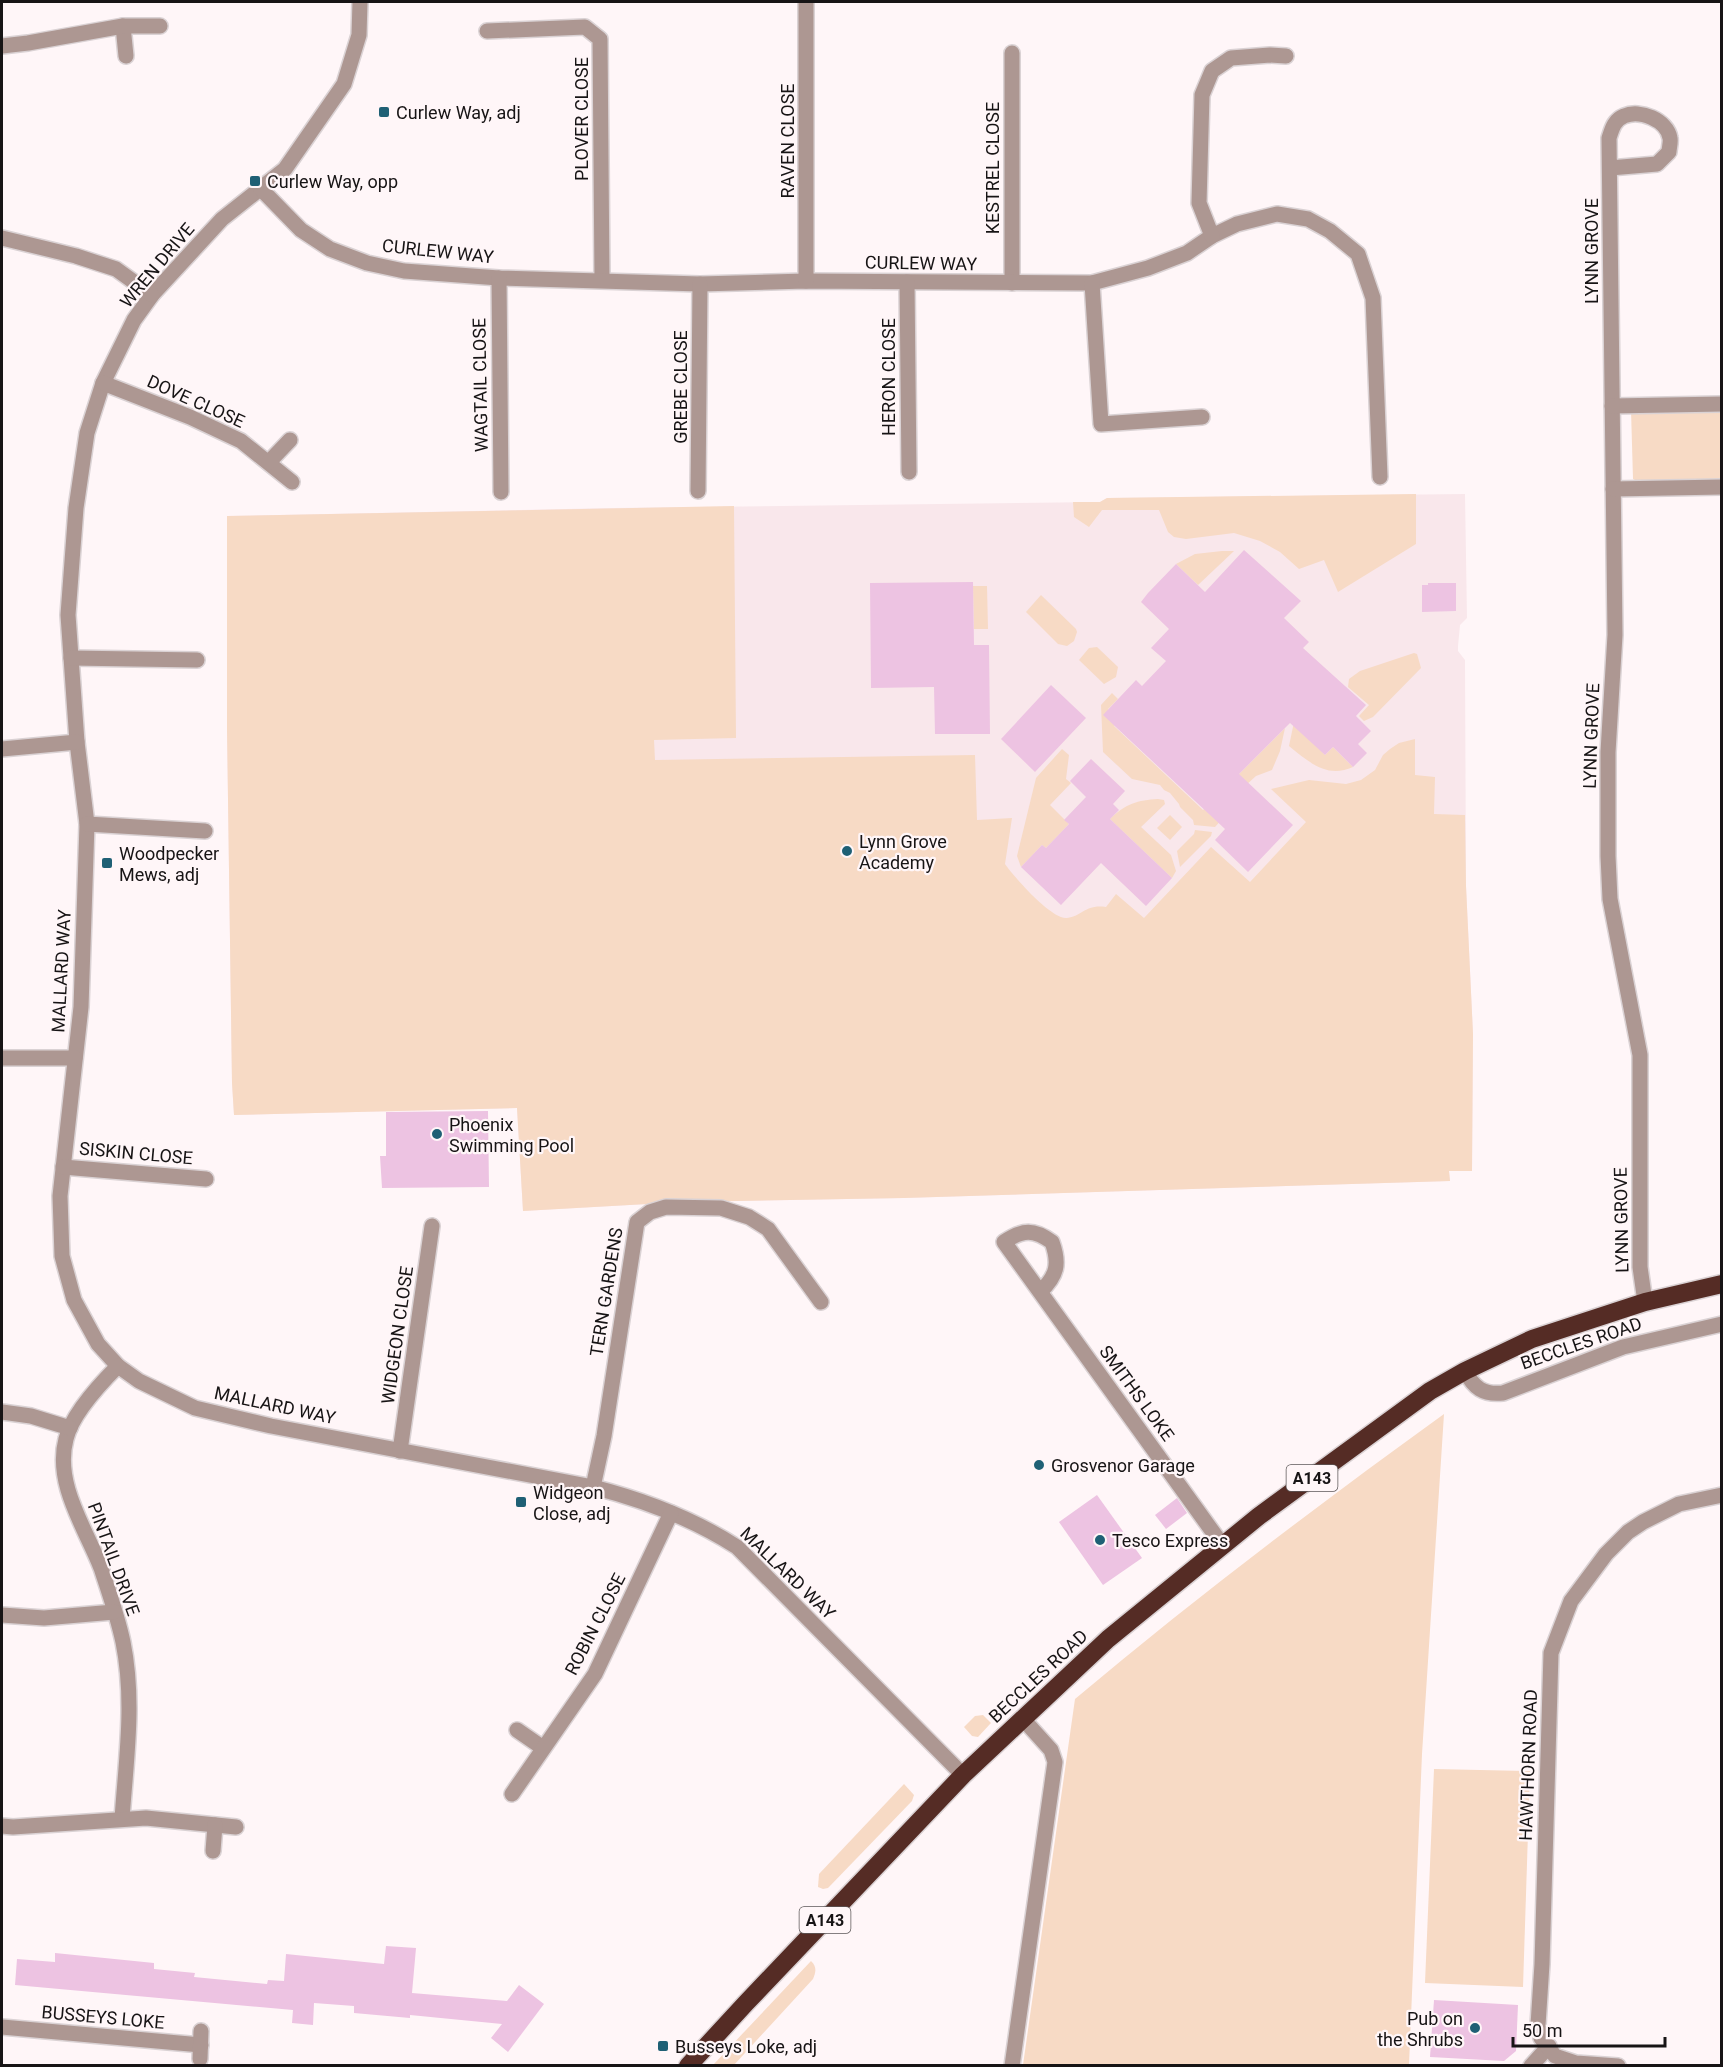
<svg xmlns="http://www.w3.org/2000/svg" width="1723" height="2067" viewBox="0 0 1723 2067" font-family="Roboto,sans-serif">
<style>
.built{fill:#f9e7eb}
.green{fill:#f7dac5}
.building{fill:#edc3e2}
.lines{fill:none;stroke-linecap:round;stroke-linejoin:round}
.street-casing{stroke:#dad2d4;stroke-width:18}
.highway-casing{stroke:#dad2d4;stroke-width:21}
.street{stroke:#ad9792;stroke-width:15}
.highway{stroke:#552c25;stroke-width:18}
.poi-dot{fill:#1f6075;stroke:#fff6f8;stroke-width:2}
.labels{text-anchor:middle;dominant-baseline:central;stroke-width:4.5;stroke-linejoin:round;paint-order:stroke}
.shield{fill:#fff6f8;stroke:#5d5859;stroke-width:1.5}
.shield-label{font-size:16px;font-weight:bold;fill:#171415}
.poi-label{font-size:18px;fill:#171415;stroke:#fff6f8;text-anchor:start}
.street-label{font-size:18px;fill:#171415;stroke:#fff6f8}
</style>
<rect width="100%" height="100%" fill="#fff6f8"/>
<path class="built" d="M1465 494 1467 618 1460 625 1458 646V651L1465 660 1466 886 1473 1034 1472 1171H1449L1450 1181 904 1198 683 1202 523 1211 517 1108 234 1115 232 1083 227 728V516L613 508 1100 502 1107 498Z"/>
<g class="green">
<path d="M1721 409V479L1637 481 1633 479 1631 410Z"/>
<path d="M1416 494V544L1338 592 1324 560 1299 569 1280 552 1260 541 1234 533 1186 539 1174 537 1168 532 1159 510H1102L1089 527 1074 517 1073 502H1100L1107 498Z"/>
<path d="M734 506 736 738 654 740 655 760 975 755 977 820 1012 818 1005 864C1014 877 1052 920 1067 918 1083 916 1085 904 1106 907L1116 894 1144 918 1211 847 1250 882 1306 822 1271 789 1309 780 1346 784 1361 780 1375 770 1383 755 1390 749 1399 743 1415 739V775L1435 777 1434 814 1465 815 1466 886 1473 1034 1472 1171H1449L1450 1181 904 1198 683 1202 523 1211 517 1108 234 1115 232 1083 227 728V516Z"/>
<path d="M1222 551H1234L1198 585 1176 564 1195 554Z"/>
<path d="M973 586H987L988 629H974Z"/>
<path d="M1041 595 1076 629 1077 632 1074 641 1067 646 1058 644 1026 612Z"/>
<path d="M1097 647 1118 667 1116 677 1104 684 1079 660 1089 648Z"/>
<path d="M1414 653 1417 654 1421 668 1373 717 1364 721 1359 716 1369 705 1348 687 1349 679 1360 671Z"/>
<path d="M1112 693 1118 699 1108 709 1119 720 1114 726 1203 810 1219 795 1232 808 1215 827 1194 825 1193 820 1180 807 1179 804 1170 793 1164 790 1160 785 1132 779 1103 752 1101 705Z"/>
<path d="M1294 722 1325 755 1333 747 1353 767C1327 779 1309 762 1289 746Z"/>
<path d="M1285 728 1280 751 1272 770 1256 776 1245 786 1236 777Z"/>
<path d="M1062 749 1069 755 1066 779 1071 783 1050 805 1069 824 1046 848 1042 845 1021 867 1017 856 1036 778Z"/>
<path d="M1158 799 1164 800 1165 804 1141 827 1171 855 1176 871 1172 878 1110 819C1125 804 1138 800 1158 799Z"/>
<path d="M1170 815 1182 827 1170 840 1157 828Z"/>
<path d="M1195 830 1212 832 1211 836 1180 867 1177 851 1194 834Z"/>
<path d="M1444 1414 1422 1754 1409 2065H1023L1075 1699C1194 1599 1318 1505 1444 1414Z"/>
<path d="M983 1715 991 1723 978 1737 972 1736 964 1727 975 1716Z"/>
<path d="M1434 1769 1530 1771 1523 1987 1425 1983Z"/>
<path d="M904 1784 914 1795 912 1801 828 1888 823 1889 818 1887 819 1874Z"/>
<path d="M811 1961C817 1967 816 1972 813 1979L734 2065H713Z"/>
</g>
<g class="building">
<path d="M1244 550 1301 601 1284 618 1309 642 1303 648 1366 705 1356 716 1371 731 1358 744 1367 753 1353 767 1333 747 1325 755 1290 723 1239 774 1293 825 1248 872 1215 840 1225 829 1103 715 1136 680 1142 686 1166 661 1151 648 1169 629 1141 602 1148 593 1176 564 1205 592Z"/>
<path d="M973 582 974 645H989L990 734H935L934 687 871 688 870 583Z"/>
<path d="M1428 583H1456V611L1422 612V585H1428Z"/>
<path d="M1051 685 1086 718 1035 772 1001 739Z"/>
<path d="M1091 759 1125 791 1113 804 1119 810 1110 819 1172 878 1146 906 1101 863 1061 905 1021 867 1042 845 1046 848 1069 824 1064 820 1086 797 1070 781Z"/>
<path d="M488 1111 489 1187 382 1188 380 1156H386V1112Z"/>
<path d="M1097 1495 1142 1558 1103 1585 1059 1522Z"/>
<path d="M1177 1498 1187 1513 1166 1529 1155 1515Z"/>
<path d="M386 1946 416 1948 412 1993 507 2001 519 1985 544 2004 508 2052 491 2038 502 2024 410 2015V2018L354 2013V2006L314 2003 313 2025 292 2023 293 2010 15 1985 17 1959 55 1962V1953L154 1963V1969L195 1973 194 1977 267 1984 268 1980 284 1981 286 1954 384 1964Z"/>
<path d="M1434 2000 1518 2005 1516 2051 1504 2061 1430 2057Z"/>
</g>
<g class="lines">
<defs>
<g id="street">
<path d="M360 2 359 35 344 84 285 169 222 219 152 295 134 320 103 383 87 433 76 508 68 615 77 742 87 824 81 1007 60 1196 62 1256 74 1300 98 1344 118 1366 139 1381 195 1408 271 1426 593 1487C644 1500 692 1518 737 1547L963 1775"/>
<path d="M123 26 126 56"/>
<path d="M487 31 585 27 600 39 602 280"/>
<path d="M2 46 28 43 123 26H160"/>
<path d="M1012 53V283"/>
<path d="M1610 168 1657 164 1669 152C1669 148 1671 142 1670 138 1667 120 1640 109 1624 116 1614 120 1612 129 1609 138L1615 635 1608 752V856L1610 899 1640 1055V1267L1645 1302"/>
<path d="M260 188 301 230 330 249 367 263 404 271 499 278 700 284 806 281 1092 283 1148 268 1187 253 1212 236 1237 224 1277 214 1308 219 1330 231 1358 254 1373 298 1380 477"/>
<path d="M1212 236 1199 203 1202 95 1212 71 1231 58 1270 55 1286 56"/>
<path d="M2 238 76 256 116 269 152 295"/>
<path d="M499 278 501 492"/>
<path d="M806 281V2"/>
<path d="M907 282 909 472"/>
<path d="M1092 283 1101 424 1202 417"/>
<path d="M103 383 190 417 241 441 292 482"/>
<path d="M1612 406 1722 404"/>
<path d="M269 462 290 440"/>
<path d="M1613 489 1722 487"/>
<path d="M698 491 700 284"/>
<path d="M71 658 197 660"/>
<path d="M2 749 77 742"/>
<path d="M87 824 205 831"/>
<path d="M2 1058H75"/>
<path d="M63 1167 206 1179"/>
<path d="M1040 1292C1057 1276 1060 1264 1052 1242 1034 1229 1023 1229 1004 1242L1223 1546"/>
<path d="M118 1366C100 1384 72 1414 66 1439 54 1484 86 1529 101 1568 109 1592 118 1618 123 1642 135 1701 126 1760 122 1819"/>
<path d="M1465 1371C1474 1388 1483 1395 1503 1393L1623 1347 1722 1324"/>
<path d="M2 1412 31 1416 70 1428"/>
<path d="M400 1451 432 1226"/>
<path d="M593 1487 604 1436 637 1222 650 1212 666 1207 721 1208 749 1217 768 1229 821 1302"/>
<path d="M2 1615 44 1618 114 1612"/>
<path d="M517 1730 543 1748"/>
<path d="M512 1794 595 1674 671 1513"/>
<path d="M2 1826 13 1827 146 1818 236 1827"/>
<path d="M213 1851 215 1825"/>
<path d="M2 2027 201 2045"/>
<path d="M200 2059 201 2031"/>
<path d="M1012 2066 1055 1762 1051 1750 1023 1719"/>
<path d="M1531 2066 1549 2046"/>
<path d="M1618 2066 1576 2063 1555 2056 1541 2038 1538 2025 1542 1964 1551 1653 1571 1601 1606 1554 1628 1532 1643 1522 1679 1504 1722 1495"/>
</g>
<path id="highway" d="M688 2066 746 2003 963 1775 1108 1639 1259 1516 1430 1391 1465 1371 1532 1339 1645 1302 1722 1284"/>
</defs>
<use href="#street" class="street-casing"/>
<use href="#highway" class="highway-casing"/>
<use href="#street" class="street"/>
<use href="#highway" class="highway"/>
</g>
<g class="poi-dot">
<rect x="378" y="106" width="12" height="12" rx="3"/>
<rect x="249" y="175" width="12" height="12" rx="3"/>
<circle cx="847" cy="851" r="6"/>
<rect x="101" y="857" width="12" height="12" rx="3"/>
<circle cx="437" cy="1134" r="6"/>
<circle cx="1039" cy="1465" r="6"/>
<rect x="515" y="1496" width="12" height="12" rx="3"/>
<circle cx="1100" cy="1540" r="6"/>
<circle cx="1475" cy="2028" r="6"/>
<rect x="657" y="2040" width="12" height="12" rx="3"/>
</g>
<g class="labels">
<g class="shield">
<rect x="1286.5" y="1465" width="51" height="26" rx="4.5"/>
<rect x="799.5" y="1907" width="51" height="26" rx="4.5"/>
</g>
<g class="shield-label">
<text x="1312" y="1478">A143</text>
<text x="825" y="1920">A143</text>
</g>
<g class="poi-label">
<text x="396" y="112">Curlew Way, adj</text>
<text x="267" y="181">Curlew Way, opp</text>
<text x="859" y="841">Lynn Grove<tspan x="859" dy="21">Academy</tspan></text>
<text x="119" y="853">Woodpecker<tspan x="119" dy="21">Mews, adj</tspan></text>
<text x="449" y="1124">Phoenix<tspan x="449" dy="21">Swimming Pool</tspan></text>
<text x="1051" y="1465">Grosvenor Garage</text>
<text x="533" y="1492">Widgeon<tspan x="533" dy="21">Close, adj</tspan></text>
<text x="1112" y="1540">Tesco Express</text>
<text x="1463" y="2018" text-anchor="end">Pub on<tspan x="1463" dy="21">the Shrubs</tspan></text>
<text x="675" y="2046">Busseys Loke, adj</text>
</g>
<g class="street-label">
<text transform="translate(581 119) rotate(-90)">PLOVER CLOSE</text>
<text transform="translate(787 141) rotate(-90)">RAVEN CLOSE</text>
<text transform="translate(992 168) rotate(-90)">KESTREL CLOSE</text>
<text transform="translate(438 251) rotate(6)">CURLEW WAY</text>
<text transform="translate(1591 251) rotate(-90)">LYNN GROVE</text>
<text transform="translate(921 263) rotate(1)">CURLEW WAY</text>
<text transform="translate(157 265) rotate(-50)">WREN DRIVE</text>
<text transform="translate(888 377) rotate(-90)">HERON CLOSE</text>
<text transform="translate(480 385) rotate(-91)">WAGTAIL CLOSE</text>
<text transform="translate(680 387) rotate(-90)">GREBE CLOSE</text>
<text transform="translate(196 401) rotate(24)">DOVE CLOSE</text>
<text transform="translate(1591 736) rotate(-88)">LYNN GROVE</text>
<text transform="translate(61 971) rotate(-87)">MALLARD WAY</text>
<text transform="translate(136 1153) rotate(5)">SISKIN CLOSE</text>
<text transform="translate(1621 1220) rotate(-91)">LYNN GROVE</text>
<text transform="translate(606 1292) rotate(-81)">TERN GARDENS</text>
<text transform="translate(397 1335) rotate(-82)">WIDGEON CLOSE</text>
<text transform="translate(1581 1343) rotate(-19)">BECCLES ROAD</text>
<text transform="translate(1137 1393) rotate(54)">SMITHS LOKE</text>
<text transform="translate(275 1405) rotate(12)">MALLARD WAY</text>
<text transform="translate(114 1559) rotate(70)">PINTAIL DRIVE</text>
<text transform="translate(788 1573) rotate(44)">MALLARD WAY</text>
<text transform="translate(595 1624) rotate(-63)">ROBIN CLOSE</text>
<text transform="translate(1038 1676) rotate(-43)">BECCLES ROAD</text>
<text transform="translate(1528 1765) rotate(-88)">HAWTHORN ROAD</text>
<text transform="translate(103 2017) rotate(5)">BUSSEYS LOKE</text>
</g>
</g>
<rect width="1723" height="2067" fill="none" stroke="#171415" stroke-width="6"/>
<path d="M1513 2037v9h152v-9" fill="none" stroke="#171415" stroke-width="3"/>
<text x="1522" y="2037" font-size="18" fill="#171415" stroke="#fff6f8" stroke-width="4.5" paint-order="stroke">50 m</text>
</svg>
